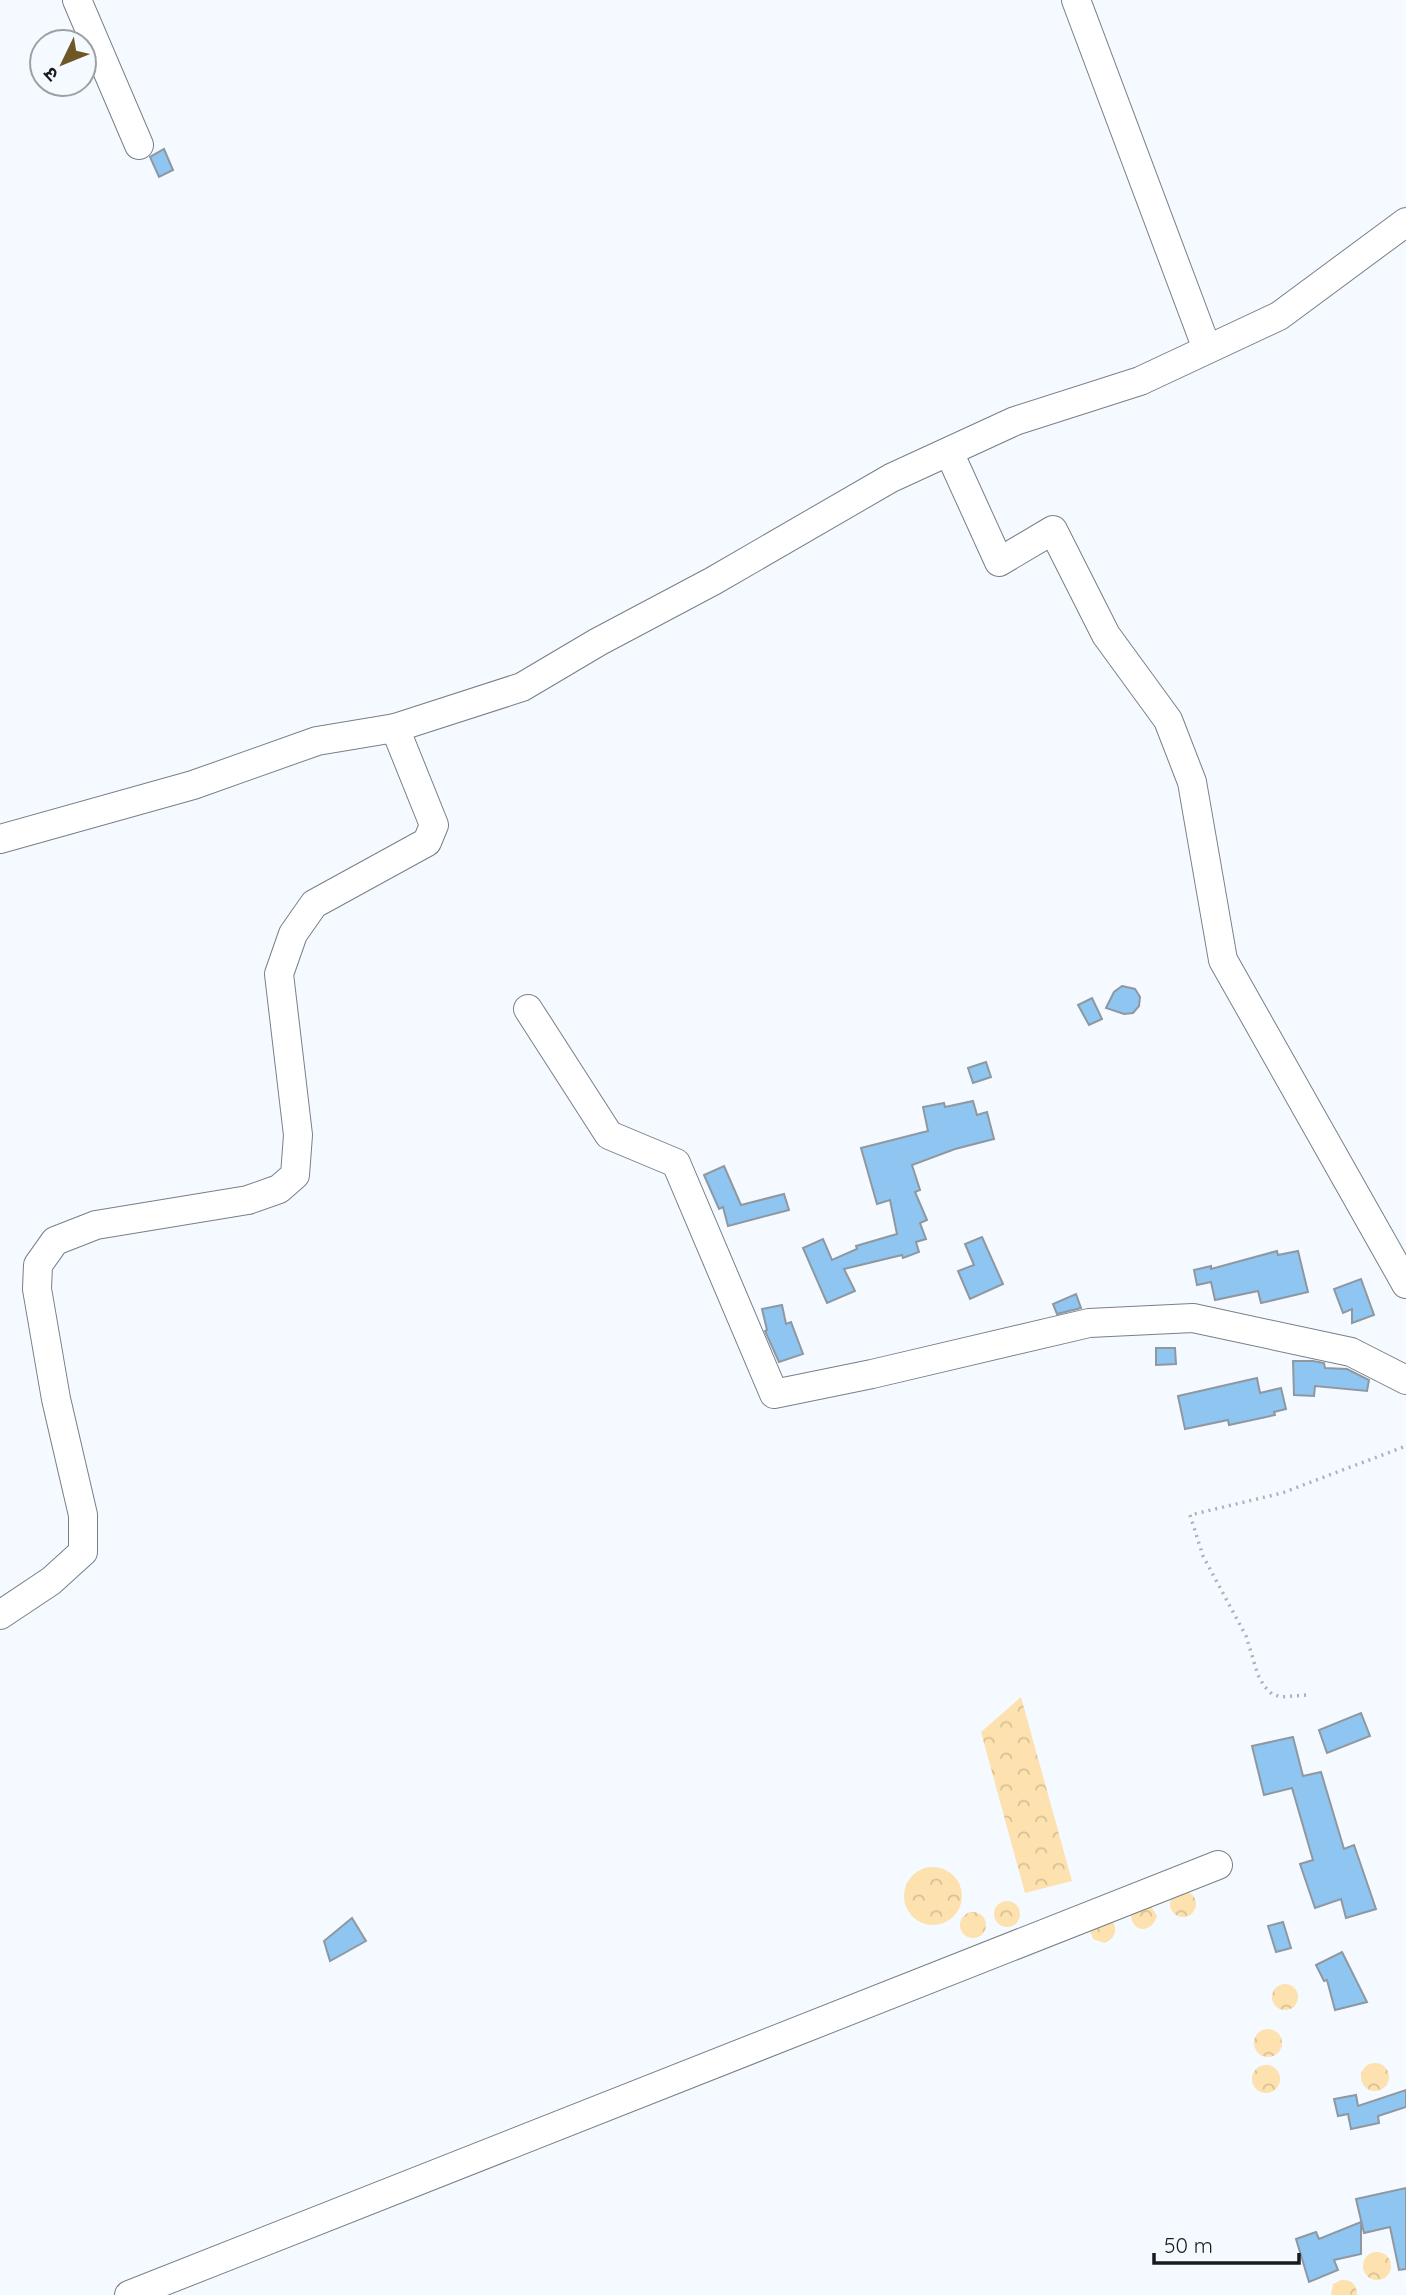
<svg xmlns="http://www.w3.org/2000/svg" width="1406" height="2295" viewBox="0 0 1406 2295" font-family="Quicksand,'Noto Sans Devanagari',sans-serif">
<style>
.forest{fill:url(#forest-crowns)}
.building{fill:#8ec5f1;stroke:#8f98a0;stroke-width:2}
.lines{fill:none;stroke-linecap:round;stroke-linejoin:round}
.minor-casing{stroke:#778087;stroke-width:30}
.path{stroke:#acb2b6;stroke-width:3.5;stroke-dasharray:2 5;stroke-linecap:butt}
.minor{stroke:#fff;stroke-width:28}
</style>
<defs>
<pattern id="forest-crowns" width="20" height="18" patternUnits="userSpaceOnUse" patternTransform="scale(1.75)"><rect width="20" height="18" fill="#fde1ae"/><path d="M2 6a3 3 0 1 1 6 0M12 15a3 3 0 1 1 6 0" fill="none" stroke="#d8c095"/></pattern>
</defs>
<rect width="100%" height="100%" fill="#f4faff"/>
<g class="forest">
<path d="M1021 1697 1072 1881 1025 1893 981 1732Z"/>
<circle cx="933" cy="1896" r="29"/>
<circle cx="1183" cy="1904" r="13"/>
<circle cx="1007" cy="1914" r="13"/>
<path d="M1151 1906 1157 1916C1152 1934 1131 1933 1131 1914Z"/>
<circle cx="973" cy="1925" r="13"/>
<path d="M1113 1922C1118 1931 1114 1939 1105 1943L1093 1939 1089 1927Z"/>
<circle cx="1285" cy="1997" r="13"/>
<circle cx="1268" cy="2043" r="14"/>
<circle cx="1375" cy="2077" r="14"/>
<circle cx="1266" cy="2079" r="14"/>
<circle cx="1377" cy="2266" r="14"/>
<path d="M1341 2280C1351 2279 1357 2284 1357 2295H1331L1333 2284Z"/>
</g>
<g class="building">
<path d="M164 149 173 170 159 177 150 157Z"/>
<path d="M1122 986 1135 989 1140 997 1139 1006 1133 1013 1124 1014 1106 1008 1114 992Z"/>
<path d="M1092 998 1102 1019 1089 1025 1078 1005Z"/>
<path d="M986 1062 991 1077 973 1083 968 1068Z"/>
<path d="M973 1101 977 1115 987 1112 994 1139 955 1149 912 1165 920 1190 915 1192 927 1220 920 1223 926 1239 916 1242 919 1252 903 1258 902 1255 844 1269 855 1291 827 1303 803 1248 823 1239 832 1260 857 1249 856 1246 897 1234 890 1200 877 1204 861 1148 928 1131 923 1107 944 1103 945 1107Z"/>
<path d="M724 1166 741 1205 784 1194 789 1210 728 1226 723 1207 719 1209 704 1175Z"/>
<path d="M982 1237 1003 1284 970 1299 958 1271 974 1265 965 1244Z"/>
<path d="M1277 1251 1278 1255 1298 1251 1308 1292 1261 1303 1258 1291 1215 1300 1211 1282 1197 1285 1194 1270 1211 1266V1269Z"/>
<path d="M1361 1279 1374 1315 1352 1323V1309L1343 1313 1334 1289Z"/>
<path d="M1076 1294 1081 1308 1057 1314 1053 1304Z"/>
<path d="M782 1305 786 1324 791 1322 803 1354 779 1362 765 1331 767 1330 762 1309Z"/>
<path d="M1156 1348H1175L1176 1364 1156 1365Z"/>
<path d="M1293 1361H1313L1324 1363 1325 1368 1347 1369 1369 1380 1367 1391 1315 1386 1314 1396 1294 1395Z"/>
<path d="M1257 1378 1260 1393 1281 1388 1286 1409 1274 1412 1275 1415 1229 1425 1228 1420 1185 1429 1178 1396Z"/>
<path d="M1361 1713 1370 1736 1327 1753 1319 1730Z"/>
<path d="M1293 1737 1303 1776 1321 1772 1344 1849 1354 1845 1376 1909 1346 1918 1341 1899 1315 1908 1300 1864 1313 1860 1292 1788 1264 1795 1252 1746Z"/>
<path d="M352 1918 366 1941 330 1961 324 1941Z"/>
<path d="M1283 1922 1291 1948 1276 1952 1268 1926Z"/>
<path d="M1342 1952 1367 2002 1335 2010 1327 1980 1324 1981 1316 1965Z"/>
<path d="M1406 2090V2107L1378 2116 1379 2123 1351 2129 1348 2114 1338 2116 1334 2099 1356 2095 1358 2106Z"/>
<path d="M1406 2188V2269L1399 2270 1390 2227 1364 2233 1356 2199Z"/>
<path d="M1361 2222V2254L1334 2260 1338 2270 1309 2282 1296 2239 1316 2232 1319 2239Z"/>
</g>
<g class="lines">
<defs>
<g id="minor">
<path d="M77 0 139 145"/>
<path d="M1076 0 1207 349"/>
<path d="M949 452 999 562 1053 530 1106 635 1168 720 1192 782 1223 960 1406 1284"/>
<path d="M0 839 193 785 317 741 395 728 522 687 598 642 713 581 891 478 1015 421 1140 381 1279 316 1406 222"/>
<path d="M528 1009 609 1135 676 1163 774 1394 872 1374 1089 1323 1193 1318 1351 1352 1406 1380"/>
<path d="M0 1615 51 1581 83 1552V1515L56 1399 37 1289 38 1265 55 1241 96 1225 248 1200 279 1189 295 1175 298 1135 279 974 293 934 314 904 427 842 434 825 395 728"/>
<path d="M129 2295 1218 1865"/>
</g>
</defs>
<use href="#minor" class="minor-casing"/>
<path class="path" d="M1306 1695 1281 1697 1272 1694 1264 1686 1258 1675 1246 1636 1203 1556 1190 1515 1282 1493 1406 1446"/>
<use href="#minor" class="minor"/>
</g>
<g transform="translate(63 63) rotate(227)"><circle r="33" fill="#f4faff" stroke="#9ca1a5" stroke-width="2"/>
<path d="M0-5L12 26L0 18L-12 26Z" fill="#6e5626"/>
<text y="-10" font-size="19" font-weight="bold" text-anchor="middle" fill="#181c1f">उ</text>
</g>
<path d="M1154 2253v10h145v-10" fill="none" stroke="#181c1f" stroke-width="3.5"/>
<text x="1164" y="2253" font-size="21" fill="#181c1f" stroke="#f4faff" stroke-width="5" paint-order="stroke">50 m</text>
</svg>
